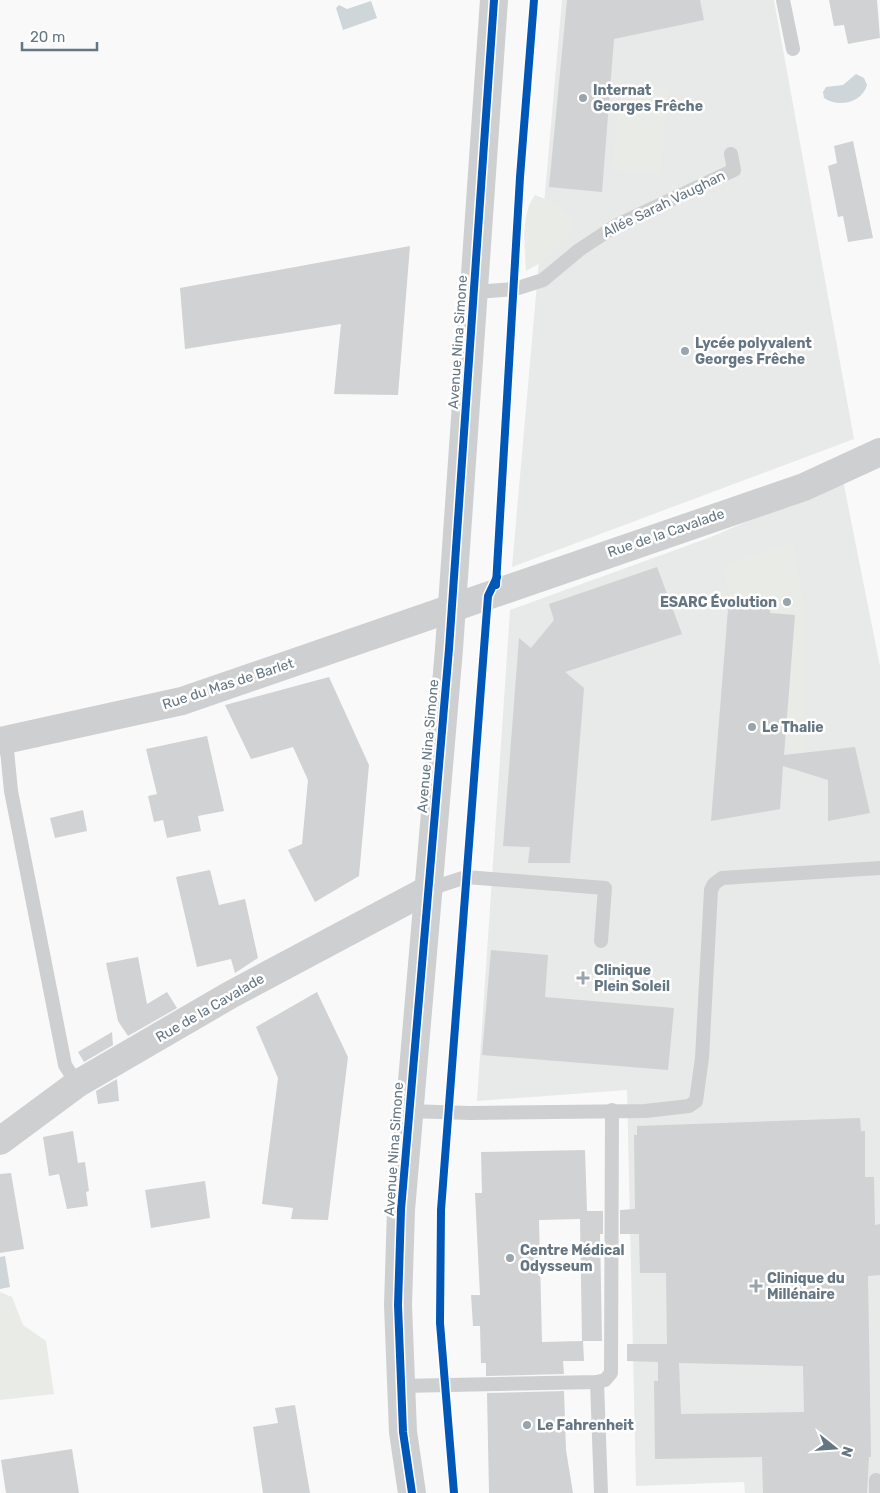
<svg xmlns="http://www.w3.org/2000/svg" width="880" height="1493" viewBox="0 0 880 1493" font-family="Rubik,sans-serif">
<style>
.built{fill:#e8e9e9}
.green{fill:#e8ebe6}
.water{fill:#ced6d9}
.building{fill:#d0d2d3;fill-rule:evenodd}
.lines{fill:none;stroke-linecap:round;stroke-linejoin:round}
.service{stroke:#cecfd0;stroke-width:14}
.minor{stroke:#cecfd0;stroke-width:28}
.tertiary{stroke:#cecfd0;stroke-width:28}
.cycleway-casing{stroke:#fff;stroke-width:11}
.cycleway{stroke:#0057b8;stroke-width:8}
.poi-dot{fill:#99a4ac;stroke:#fff;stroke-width:2}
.labels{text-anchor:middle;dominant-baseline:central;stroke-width:5;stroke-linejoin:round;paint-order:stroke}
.poi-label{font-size:14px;font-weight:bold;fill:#657683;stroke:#fff;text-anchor:start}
.street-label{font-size:14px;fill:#657683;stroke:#fff}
</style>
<rect width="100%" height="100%" fill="#f9f9f9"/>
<g class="built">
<path d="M562 0H774L854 439 512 567Z"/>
<path d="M843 480 880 666V1493H745L744 1482 636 1486 627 1090 477 1101 510 610 711 537Z"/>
</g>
<g class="green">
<path d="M620 85 668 89 661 174 612 170Z"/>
<path d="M535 195C552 201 563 208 574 223L569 238 540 263 526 271C525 248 520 215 535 195Z"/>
<path d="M793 542 805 607 804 753 784 750 795 615 770 613 771 600 729 597 723 565Z"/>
<path d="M0 1292 12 1297 23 1325 46 1341 54 1394 0 1400Z"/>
</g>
<g class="water">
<path d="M371 1 377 18 343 30 336 8 339 5 347 9Z"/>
<path d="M856 74 864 78 867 85C862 103 838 108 824 98L823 92 826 87 843 85Z"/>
<path d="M5 1256 10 1287 0 1289V1257Z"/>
</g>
<g class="building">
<path d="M567 0H700L704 20 614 39 602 192 549 187Z"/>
<path d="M829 0H877L880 38 848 44 844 25 834 26Z"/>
<path d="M853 141 873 238 848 242 843 216 838 217 828 166 837 163 834 146Z"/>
<path d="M410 246 398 395 334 394 341 324 185 349 180 288Z"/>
<path d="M657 567 682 634 565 672 584 688 570 863H528L530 847 503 846 519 638 531 648 554 620 549 604Z"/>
<path d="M729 597 771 600 770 613 795 615 784 755 855 747 870 813 828 821V780L783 766 780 809 711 821Z"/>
<path d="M329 677 369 765 359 876 315 902 288 850 302 844 308 780 293 747 251 759 225 705Z"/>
<path d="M207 736 224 811 198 816 201 831 167 838 163 820 154 822 148 796 157 794 146 749Z"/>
<path d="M83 810 87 831 55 838 50 818Z"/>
<path d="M210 870 219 905 245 899 258 958 235 973 231 959 197 967 176 877Z"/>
<path d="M491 950 548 955 545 997 674 1008 668 1070 482 1055Z"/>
<path d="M138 957 147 1004 167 992 177 1008 128 1036 118 1021 106 963Z"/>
<path d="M317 992 348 1057 328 1220 291 1219 293 1208 262 1204 278 1078 256 1027Z"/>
<path d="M112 1032 113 1045 84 1062 78 1052Z"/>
<path d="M117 1079 119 1101 98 1104 96 1091Z"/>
<path d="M860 1118 861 1131H865V1177H874L875 1225 880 1224V1275L868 1276 871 1457H869L867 1493H763L762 1457 655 1459 654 1381H658V1362L627 1361V1344H667L666 1273H640L639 1234H620V1210L635 1209 634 1135H637V1126ZM679 1363 803 1366 804 1412 681 1414Z"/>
<path d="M73 1131 78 1163 85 1162 89 1191 86 1192 88 1206 67 1209 59 1174 49 1176 43 1137Z"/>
<path d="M585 1150 587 1211H603V1234H600L602 1341H582L580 1219 539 1220 542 1342 583 1341 584 1361H563L564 1374 486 1376V1363H481L480 1326H473L471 1295H480L475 1193H482L481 1152Z"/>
<path d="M11 1173 24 1249 0 1253V1174Z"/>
<path d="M205 1181 210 1218 151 1228 145 1190Z"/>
<path d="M564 1391 566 1450 573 1493H489L487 1393Z"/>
<path d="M295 1405 310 1493H263L253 1427 278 1423 275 1408Z"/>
<path d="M72 1449 79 1493H6L1 1460Z"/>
</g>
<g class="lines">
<g class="service">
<path d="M783 0 793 49"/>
<path d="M475 292 515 289 543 280 579 250 617 225 734 170 731 154"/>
<path d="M6 740 11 791 65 1065 77 1084"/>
<path d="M429 889 466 877 605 888 601 941"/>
<path d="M408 1111 470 1113 645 1111 689 1106 696 1101 702 1058 711 890 714 884 722 878 880 868"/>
<path d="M597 1382 601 1493"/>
<path d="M401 1386 597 1382 605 1380 611 1373 612 1110"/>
<path d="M876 1480V1493"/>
</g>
<g class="minor">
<path d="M0 741 182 701 804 487 880 452"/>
<path d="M0 1141 77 1084 230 995 429 889"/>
</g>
<path class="tertiary" d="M412 1493 403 1432 398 1305 401 1210 449 649 494 0"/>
<defs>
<g id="cycleway">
<path d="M496 585 520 177 534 0"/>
<path d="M412 1493 403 1432 398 1305 401 1210 449 649 494 0"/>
<path d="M454 1493 440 1323 441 1210 488 596 497 577"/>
</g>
</defs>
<use href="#cycleway" class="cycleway-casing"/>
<use href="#cycleway" class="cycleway"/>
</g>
<g class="poi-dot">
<circle cx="583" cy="98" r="5"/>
<circle cx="685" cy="351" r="5"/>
<circle cx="787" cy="602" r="5"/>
<circle cx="752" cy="727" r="5"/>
<path d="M580.5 970.5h5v5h5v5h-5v5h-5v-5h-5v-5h5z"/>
<circle cx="510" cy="1258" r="5"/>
<path d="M753.5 1278.5h5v5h5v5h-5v5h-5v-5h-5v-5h5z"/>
<circle cx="527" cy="1425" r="5"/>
</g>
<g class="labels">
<g class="poi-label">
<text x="593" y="90">Internat<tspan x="593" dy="16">Georges Frêche</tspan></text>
<text x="695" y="343">Lycée polyvalent<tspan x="695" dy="16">Georges Frêche</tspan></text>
<text x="777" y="602" text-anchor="end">ESARC Évolution</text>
<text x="762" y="727">Le Thalie</text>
<text x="594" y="970">Clinique<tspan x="594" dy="16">Plein Soleil</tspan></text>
<text x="520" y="1250">Centre Médical<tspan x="520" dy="16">Odysseum</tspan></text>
<text x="767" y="1278">Clinique du<tspan x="767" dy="16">Millénaire</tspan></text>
<text x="537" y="1425">Le Fahrenheit</text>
</g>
<g class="street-label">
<text transform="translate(664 204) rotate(-26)">Allée Sarah Vaughan</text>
<text transform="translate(458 342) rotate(-86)">Avenue Nina Simone</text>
<text transform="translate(666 533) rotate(-19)">Rue de la Cavalade</text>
<text transform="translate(228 684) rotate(-18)">Rue du Mas de Barlet</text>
<text transform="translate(428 746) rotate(-85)">Avenue Nina Simone</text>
<text transform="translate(210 1008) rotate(-30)">Rue de la Cavalade</text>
<text transform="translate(394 1149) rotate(-86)">Avenue Nina Simone</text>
</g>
</g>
<g transform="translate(835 1448) rotate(107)" stroke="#ffffff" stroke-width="4" paint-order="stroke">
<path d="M0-4L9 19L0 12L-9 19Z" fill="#657683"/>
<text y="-8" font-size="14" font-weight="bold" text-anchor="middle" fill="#657683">N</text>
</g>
<path d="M22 42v8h75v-8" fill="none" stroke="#657683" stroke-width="2.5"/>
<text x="30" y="42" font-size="15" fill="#657683" stroke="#ffffff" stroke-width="4" paint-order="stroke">20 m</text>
</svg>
